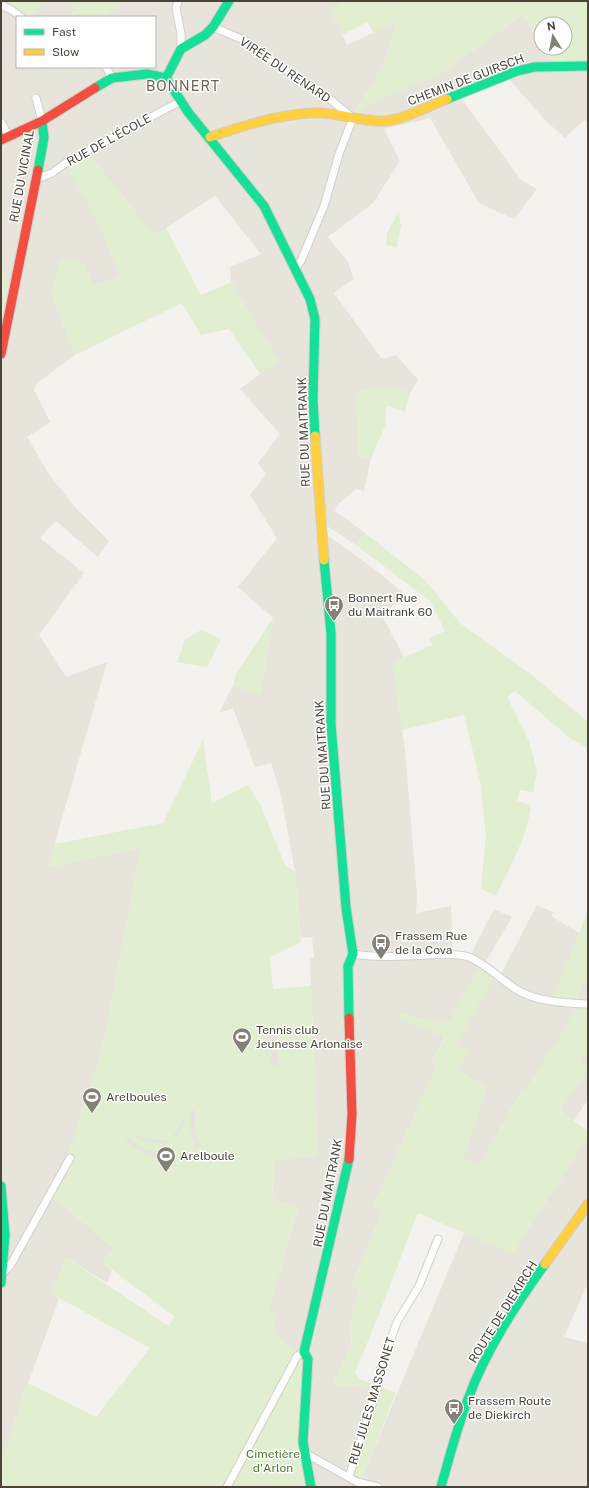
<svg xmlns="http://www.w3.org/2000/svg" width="589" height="1488" viewBox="0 0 589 1488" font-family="'Public Sans',sans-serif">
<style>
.residential{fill:#e7e4dc}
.green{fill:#e1eecf}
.parking{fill:#e6e3df}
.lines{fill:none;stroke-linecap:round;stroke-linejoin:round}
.street-casing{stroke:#d2d0cb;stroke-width:9}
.fast-casing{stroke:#d3cfc5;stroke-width:11}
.slow-casing{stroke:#d3cfc5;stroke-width:11}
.jam-casing{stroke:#d3cfc5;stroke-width:11}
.street{stroke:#fdfdfc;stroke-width:7}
.fast{stroke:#16e098;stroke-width:9}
.slow{stroke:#ffcf43;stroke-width:9}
.jam{stroke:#f24e42;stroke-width:9}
.labels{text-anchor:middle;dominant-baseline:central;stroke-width:3;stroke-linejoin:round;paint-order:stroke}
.street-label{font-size:12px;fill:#4b4439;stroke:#fff}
.poi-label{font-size:12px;fill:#4b4439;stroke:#fff;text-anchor:start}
.park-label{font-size:12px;fill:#4a7f2a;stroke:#fff}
.quarter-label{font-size:14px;letter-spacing:1px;fill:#6e6250;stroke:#fff}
</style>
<rect width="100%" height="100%" fill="#f4f2ee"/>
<g class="residential">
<path d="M1 1H10L17 10 26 17H17V67H155V17H30L43 1H68L76 8 72 14 111 12 125 1H344L331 10 347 45 397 22 383 66 354 113 363 117V110L367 105 442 73 523 14 541 44V48H543L553 66H584L588 58V122L583 121 565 138 545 120 508 78 461 98 521 180 537 189 514 219 479 203 430 118 384 129 400 161 373 203 328 237 348 262 354 279 334 293 382 359 396 355 418 380 410 393 383 386 359 458H371L364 491 356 489 337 505 335 511 365 533 356 545 324 524 323 532 373 568 407 596 381 614 404 657 393 662 405 750 417 895 416 913 451 906 453 951 471 954 494 909 512 917 485 963 501 974 537 905 553 912 551 916 579 933 586 916 588 917V1008H576L561 1035 526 1090 523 1089 479 1166 463 1159 487 1087 458 1071 457 1044 479 969 448 1024 398 1019 445 1036 432 1062 437 1065 373 1207 382 1211 352 1286 360 1290 352 1312 351 1346 333 1384 374 1387 347 1473 361 1480 464 1233 513 1253 588 1137V1283L564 1337 588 1343V1487H305L298 1436 302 1361 299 1360 272 1408 277 1338 273 1325 276 1314 268 1312 298 1207 272 1199 274 1160 318 1156 310 959 314 958 312 937 301 938 295 872 281 795 271 763 255 767 233 708 219 713 233 685 260 694 273 618 238 587 277 538 250 495 266 474 258 463 280 434 240 389 279 360 258 328 231 282 230 267 261 254 215 196 166 228 152 235 122 194 89 155 101 228 120 276 93 286 52 295 75 355 37 383 34 390 50 422 27 437 50 476 76 508 109 541 98 557 56 521 40 538 84 573 39 635 66 677 107 662 48 867 141 848 103 1046 73 1142 59 1176V1185L53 1196 113 1248 103 1263 112 1271 107 1283 66 1257 52 1294 59 1299 28 1383 1 1462V321H3L9 284 1 266Z"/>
<path d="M588 1049V1069L580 1062Z"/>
<path d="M588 1069V1099L574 1121 560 1110Z"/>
</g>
<g class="green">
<path d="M10 1H43L30 17C21 17 15 8 10 1Z"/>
<path d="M68 1H125L105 17 72 15 76 8Z"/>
<path d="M344 1H588V58L584 66H553L543 48H565V24H541V44L523 14 442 73 367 105 363 110V117L354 113 383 66 397 22 374 33 367 22 342 35 331 9Z"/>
<path d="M89 155 122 194 152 234 166 228 201 295 231 282 258 328 280 360 260 374 229 329 201 335 182 303 75 355 52 295 59 259 83 262 94 286 120 276 101 228 67 168Z"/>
<path d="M398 213 401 225 397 248 386 245 387 233Z"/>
<path d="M1 266 9 284 3 321H1Z"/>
<path d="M383 386 410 393 405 412 386 405 385 426 371 458H359L356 392Z"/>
<path d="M365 533 425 580 460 623 533 676 588 722V748L571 739 515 691 507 697 529 741 537 772 533 792 520 790 517 801 531 805C527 838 510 866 496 896L481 889 486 836 480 781 464 715 402 730 393 662 433 645 429 639 445 631 430 601 356 545Z"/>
<path d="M273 618 260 694 233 685 236 674Z"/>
<path d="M201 630 221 639 207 667 177 662 185 640Z"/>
<path d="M203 740 212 803 248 785 261 806 285 865 295 872 301 942 270 957 273 989 311 986 318 1156 274 1161 272 1199 298 1206 268 1312 276 1314C271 1336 279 1339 296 1351L224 1487H1V1462L28 1383 96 1417 150 1348 52 1294 66 1257 168 1326 175 1317 103 1263 113 1248 53 1196 59 1185 58 1176 73 1142 103 1046 141 848 48 867 55 844 163 823Z"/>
<path d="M586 916 588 917V972L577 1000 553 998Z"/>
<path d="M479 968 493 979 457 1044 469 1052 458 1071 487 1087 463 1159 479 1166 524 1088 526 1090 561 1035 576 1008H588V1049L580 1062 588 1069 560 1110 588 1132V1137L513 1254 418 1213C397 1266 378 1319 355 1372L360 1379 396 1393 361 1480 347 1474 373 1388 333 1384 351 1346 352 1335 349 1328 352 1312 360 1290 352 1287 382 1211 373 1207 437 1065 432 1063 445 1037 398 1019 401 1013 448 1024Z"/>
<path d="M299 1359 302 1361 298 1436 305 1487H230Z"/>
</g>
<g class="parking">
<path d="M276 1029 280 1067 272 1068 267 1030Z"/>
<path d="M191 1110H195V1128L200 1147 196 1149 191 1132Z"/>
<path d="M184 1117 185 1120 184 1124 175 1138 173 1133H176Z"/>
<path d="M136 1136 163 1141 167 1138 166 1143 143 1142V1140L135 1137Z"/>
<path d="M128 1138 145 1150 168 1155 167 1160 146 1155 126 1141Z"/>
</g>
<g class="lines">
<defs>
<g id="street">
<path d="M178 1 176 8 181 34V49"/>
<path d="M1 5 10 9 21 17"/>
<path d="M213 27 246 41 293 75 321 92 353 118 339 154 324 206 301 261 295 269"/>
<path d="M106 67 112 78"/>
<path d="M36 98 42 121"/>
<path d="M1 122 9 136"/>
<path d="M36 176 42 177 52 173 70 160 181 101"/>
<path d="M353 954C377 958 402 956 426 955 440 954 456 953 469 957 486 964 499 978 514 988 535 1002 564 1003 588 1004"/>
<path d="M3 1273 10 1266 70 1158"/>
<path d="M305 1453 357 1482 378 1487"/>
<path d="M349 1477 378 1386 380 1370 397 1322 419 1286 438 1239"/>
<path d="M227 1487 293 1364 297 1356 304 1352"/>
</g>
<g id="fast">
<path d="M166 78 181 49 205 35 213 27 229 1"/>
<path d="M95 88 112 78 147 74 166 78 188 112 264 206 310 299 315 319 313 400 315 436"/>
<path d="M447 99 517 71 535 67 588 66"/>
<path d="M38 170 44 138 42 121"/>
<path d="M324 560 331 633V724L346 908 353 954 348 966 349 1018"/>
<path d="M1 1186 5 1235 1 1283"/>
<path d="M311 1487 303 1442 308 1359 304 1352 349 1159"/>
<path d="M441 1487C449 1458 457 1428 468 1399 486 1350 515 1306 545 1264"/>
</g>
<g id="slow">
<path d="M210 137C243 126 276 115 311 113 336 111 361 123 386 121 406 119 428 106 447 99"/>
<path d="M315 436 324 560"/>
<path d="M545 1264 588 1204"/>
</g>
<g id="jam">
<path d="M1 140 42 121 95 88"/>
<path d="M1 354 38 170"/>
<path d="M349 1159 352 1114 349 1018"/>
</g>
</defs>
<use href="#street" class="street-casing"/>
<use href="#fast" class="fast-casing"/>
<use href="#slow" class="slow-casing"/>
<use href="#jam" class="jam-casing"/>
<use href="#street" class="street"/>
<use href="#fast" class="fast"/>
<use href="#slow" class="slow"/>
<use href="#jam" class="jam"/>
</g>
<defs>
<symbol id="bus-pin" viewBox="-11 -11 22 30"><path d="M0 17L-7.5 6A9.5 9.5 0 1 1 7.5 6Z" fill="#868178" stroke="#fff"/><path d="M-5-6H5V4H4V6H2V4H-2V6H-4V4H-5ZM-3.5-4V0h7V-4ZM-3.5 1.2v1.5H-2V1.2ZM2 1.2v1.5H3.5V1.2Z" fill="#fff"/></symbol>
<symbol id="stadium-pin" viewBox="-11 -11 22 30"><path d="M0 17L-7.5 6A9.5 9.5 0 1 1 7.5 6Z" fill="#868178" stroke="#fff"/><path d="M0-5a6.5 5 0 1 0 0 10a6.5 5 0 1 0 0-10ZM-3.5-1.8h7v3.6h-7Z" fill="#fff"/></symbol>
</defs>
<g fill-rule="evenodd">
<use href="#bus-pin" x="323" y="594" width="22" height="30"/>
<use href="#bus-pin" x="370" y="932" width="22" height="30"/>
<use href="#stadium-pin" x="231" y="1026" width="22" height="30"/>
<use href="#stadium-pin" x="81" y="1086" width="22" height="30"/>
<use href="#stadium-pin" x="155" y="1145" width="22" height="30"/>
<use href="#bus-pin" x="443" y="1397" width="22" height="30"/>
</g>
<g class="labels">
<g class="street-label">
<text transform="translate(285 70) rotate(34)">VIRÉE DU RENARD</text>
<text transform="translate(466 80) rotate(-21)">CHEMIN DE GUIRSCH</text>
<text transform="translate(109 140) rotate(-29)">RUE DE L'ÉCOLE</text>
<text transform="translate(22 176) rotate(-80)">RUE DU VICINAL</text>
<text transform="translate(304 432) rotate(-92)">RUE DU MAITRANK</text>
<text transform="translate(323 755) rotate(-94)">RUE DU MAITRANK</text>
<text transform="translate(328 1193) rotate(-79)">RUE DU MAITRANK</text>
<text transform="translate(503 1312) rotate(-58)">ROUTE DE DIEKIRCH</text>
<text transform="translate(372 1401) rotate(-73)">RUE JULES MASSONET</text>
</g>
<g class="poi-label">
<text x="348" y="598">Bonnert Rue<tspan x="348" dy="14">du Maitrank 60</tspan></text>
<text x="395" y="936">Frassem Rue<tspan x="395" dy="14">de la Cova</tspan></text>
<text x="256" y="1030">Tennis club<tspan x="256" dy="14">Jeunesse Arlonaise</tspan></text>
<text x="106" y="1097">Arelboules</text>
<text x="180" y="1156">Arelboule</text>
<text x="468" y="1401">Frassem Route<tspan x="468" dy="14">de Diekirch</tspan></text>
</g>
<g class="park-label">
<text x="273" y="1454">Cimetière<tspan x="273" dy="14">d'Arlon</tspan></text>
</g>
<g class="quarter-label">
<text x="183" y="86">BONNERT</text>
</g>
</g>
<rect width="589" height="1488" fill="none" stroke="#4b4439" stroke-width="4"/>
<rect x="16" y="16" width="140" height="52" fill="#ffffff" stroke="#b7b4b0"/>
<rect x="24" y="29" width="20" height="6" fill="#16e098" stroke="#b7b4b0"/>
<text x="52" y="36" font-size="12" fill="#4b4439">Fast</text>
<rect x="24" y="49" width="20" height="6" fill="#ffcf43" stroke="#b7b4b0"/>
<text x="52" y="56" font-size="12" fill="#4b4439">Slow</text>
<g transform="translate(553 36) rotate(350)"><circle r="19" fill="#ffffff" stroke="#b7b4b0"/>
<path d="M0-3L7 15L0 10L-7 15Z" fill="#868178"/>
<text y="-6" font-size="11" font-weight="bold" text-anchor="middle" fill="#4b4439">N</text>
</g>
</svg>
